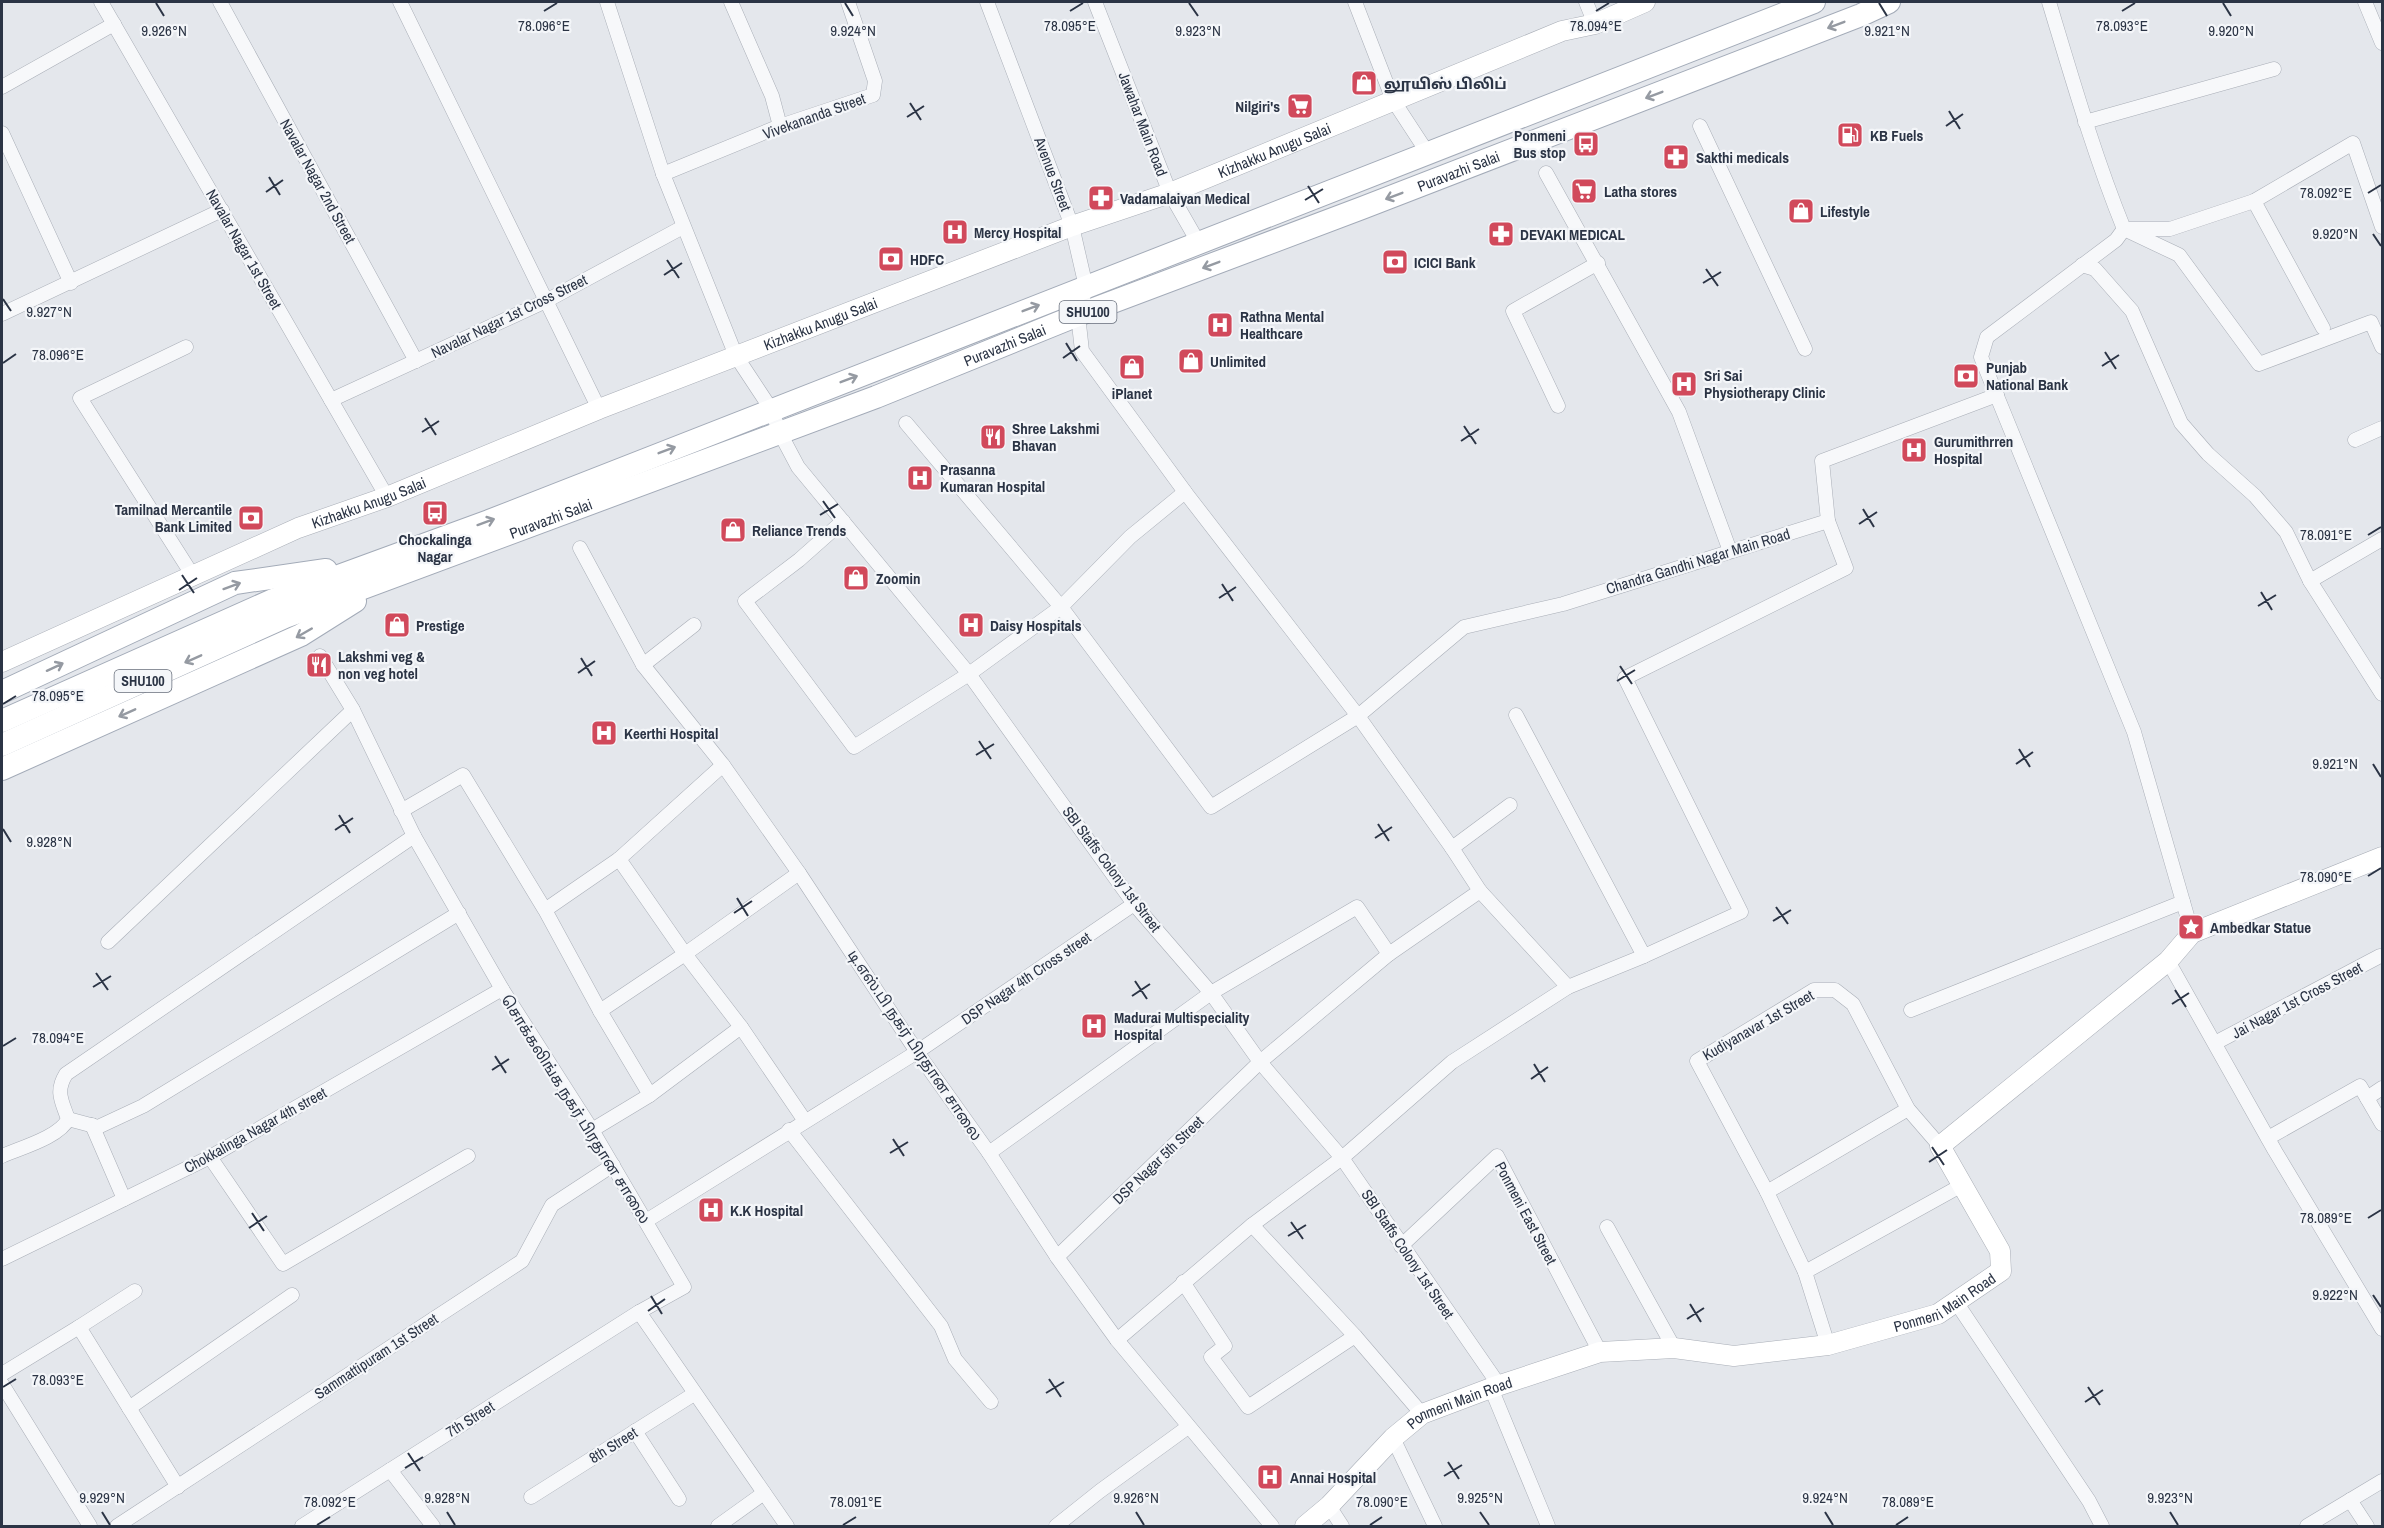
<svg xmlns="http://www.w3.org/2000/svg" width="2384" height="1528" viewBox="0 0 2384 1528" font-family="'Archivo Narrow','Noto Sans Tamil',sans-serif">
<style>
.lines{fill:none;stroke-linecap:round;stroke-linejoin:round}
.street-casing{stroke:#a9aeb7;stroke-width:15}
.secondary-casing{stroke:#a9aeb7;stroke-width:21}
.primary-casing{stroke:#a3abb8;stroke-width:24}
.street{stroke:#f7f8fa;stroke-width:14}
.secondary{stroke:#fff;stroke-width:20}
.primary{stroke:#fff;stroke-width:22}
.oneway{stroke:#959aa2}
.ticks{fill:none;stroke:#2b3445;stroke-width:2}
.labels{text-anchor:middle;dominant-baseline:central;stroke-width:4.5;stroke-linejoin:round;paint-order:stroke}
.shield{fill:#f4f6f9;stroke:#676e7b;stroke-width:1.5}
.shield-label{font-size:14px;font-weight:bold;fill:#2b3445}
.poi-label{font-size:15px;font-weight:bold;fill:#2b3445;stroke:#f4f6f9;text-anchor:start}
.street-label{font-size:15px;fill:#2b3445;stroke:#f4f6f9}
.ticks-label{font-size:15px;text-anchor:middle;fill:#2b3445;stroke:#f4f6f9;stroke-width:4.5;stroke-linejoin:round;paint-order:stroke}
</style>
<rect width="100%" height="100%" fill="#e4e7ec"/>
<g class="lines">
<defs>
<g id="street">
<path d="M101 2 387 497"/>
<path d="M220 2 416 361"/>
<path d="M400 2 599 409"/>
<path d="M607 2 663 174 736 356 771 409 780 433 798 467 969 674 1134 904 1211 993 1260 1062 1342 1158 1499 1385"/>
<path d="M731 2 772 96 780 126"/>
<path d="M987 2 1072 226 1086 287 1078 315 1082 351 1185 492 1358 716 1452 848 1480 891 1389 954 1357 907 1211 993 989 1153"/>
<path d="M1095 2 1170 193 1198 242"/>
<path d="M1355 2 1393 100 1427 152"/>
<path d="M1586 2 1595 24"/>
<path d="M2049 2C2072 78 2094 155 2124 229L2116 240 1987 337 1981 357 2134 732 2192 933"/>
<path d="M2365 2 2382 43"/>
<path d="M2 87 114 24"/>
<path d="M2085 122 2274 69"/>
<path d="M1700 126 1805 349"/>
<path d="M2 133 71 283"/>
<path d="M1546 173 1679 412 1730 551"/>
<path d="M663 174 780 126 873 95 875 81 848 2"/>
<path d="M2254 201 2323 328"/>
<path d="M2124 229 2179 255 2259 364 2371 322 2382 347"/>
<path d="M2129 229H2170L2254 201 2353 143 2382 227"/>
<path d="M2082 265 2095 269 2132 311 2181 423 2208 454 2255 496 2286 532 2310 581 2382 694"/>
<path d="M2 314 222 210"/>
<path d="M186 347 80 398 193 576"/>
<path d="M331 400 546 301 683 227"/>
<path d="M1558 406 1513 311 1598 263"/>
<path d="M906 423 1061 607 1211 807 1358 716 1464 627 1563 604 1828 521 1822 461 1997 395"/>
<path d="M2355 440 2382 428"/>
<path d="M843 521 799 560 745 601 854 747 969 674 1061 607 1130 537 1185 492"/>
<path d="M580 548 643 665 723 765 799 873 917 1052 989 1153 1057 1257 1117 1340 1272 1526"/>
<path d="M2310 581 2382 539"/>
<path d="M320 656 353 710 414 836 502 989 592 1130 684 1287 639 1312 787 1526"/>
<path d="M643 665 694 625"/>
<path d="M1516 715 1644 956 1741 912 1625 678 1846 568 1828 521"/>
<path d="M401 811 463 775 545 910 619 859 685 954 600 1011 545 910"/>
<path d="M1452 848 1510 805"/>
<path d="M619 859 723 765"/>
<path d="M1480 891 1568 987 1644 956"/>
<path d="M108 942 353 710"/>
<path d="M2168 961 2275 1151 2382 1329"/>
<path d="M1911 1010 2183 902"/>
<path d="M600 1011 650 1095"/>
<path d="M741 1027 685 954 799 873"/>
<path d="M2215 1043 2380 956"/>
<path d="M2367 1098 2382 1088"/>
<path d="M68 1119 98 1127 143 1106 459 913"/>
<path d="M92 1125 124 1199"/>
<path d="M592 1130 650 1095 741 1027 805 1121"/>
<path d="M789 1130 941 1326 955 1359 991 1402"/>
<path d="M2268 1138 2360 1086 2382 1124"/>
<path d="M2 1156C20 1148 60 1137 68 1119 62 1101 55 1092 66 1074L414 836"/>
<path d="M210 1157 283 1264 468 1156"/>
<path d="M1767 1192 1908 1109"/>
<path d="M646 1221 917 1052 1134 904"/>
<path d="M1252 1225 1342 1158 1452 1062 1568 987"/>
<path d="M1607 1227 1674 1348"/>
<path d="M1401 1246 1497 1156 1600 1352"/>
<path d="M1057 1257 1260 1062 1389 954"/>
<path d="M2 1259 210 1157 502 989"/>
<path d="M1805 1272 1964 1184"/>
<path d="M1183 1282 1225 1346 1211 1357 1248 1407 1355 1336"/>
<path d="M135 1291 79 1327 178 1487"/>
<path d="M1956 1302 2089 1501 2102 1526"/>
<path d="M1117 1340 1252 1225 1355 1336 1422 1414"/>
<path d="M1828 1345 1805 1272 1767 1192 1697 1061 1814 990H1835L1853 1004 1908 1109 1940 1146"/>
<path d="M2 1374 79 1327"/>
<path d="M2 1384 90 1526"/>
<path d="M1491 1388 1548 1526"/>
<path d="M129 1408 292 1295"/>
<path d="M635 1431 679 1499"/>
<path d="M1393 1438 1435 1526"/>
<path d="M390 1470 433 1526"/>
<path d="M531 1497 694 1394"/>
<path d="M2350 1500 2367 1526"/>
<path d="M1329 1506 1342 1526"/>
<path d="M117 1526 522 1261 552 1205 613 1165"/>
<path d="M302 1526 639 1312"/>
<path d="M718 1526 764 1493"/>
<path d="M1056 1526 1100 1491 1188 1427"/>
<path d="M2307 1526 2382 1481"/>
</g>
<g id="secondary">
<path id="s1" d="M2 662 298 528 387 497 599 409 1072 226 1170 193 1562 31 1595 24 1645 2"/>
<path id="s2" d="M1305 1526 1329 1506 1393 1438 1422 1414 1491 1388 1600 1352 1674 1348 1734 1356 1828 1345 1938 1314 2001 1271 2000 1251 1940 1146 2168 961 2192 933 2382 857"/>
</g>
<g id="primary">
<path d="M2 692 235 583 326 570"/>
<path d="M2 721 273 600 489 521 1814 2"/>
<path id="s3" d="M2 745 285 617 876 397 1078 315 1362 208 1861 15 1889 2"/>
<path d="M2 769 301 635 355 601"/>
</g>
</defs>
<use href="#street" class="street-casing"/>
<use href="#secondary" class="secondary-casing"/>
<use href="#primary" class="primary-casing"/>
<use href="#street" class="street"/>
<use href="#secondary" class="secondary"/>
<use href="#primary" class="primary"/>
</g>
<defs><path id="oneway-shaft" d="M-6 0H5M1.5-3L5.5 0L1.5 3" fill="none" stroke-width="1.6" stroke-linecap="round" stroke-linejoin="round" transform="scale(1.5)"/></defs>
<g class="oneway">
<use href="#oneway-shaft" transform="translate(1836 25) rotate(159)"/>
<use href="#oneway-shaft" transform="translate(1654 95) rotate(159)"/>
<use href="#oneway-shaft" transform="translate(1394 196) rotate(159)"/>
<use href="#oneway-shaft" transform="translate(1211 265) rotate(159)"/>
<use href="#oneway-shaft" transform="translate(1031 308) rotate(-21)"/>
<use href="#oneway-shaft" transform="translate(849 379) rotate(-21)"/>
<use href="#oneway-shaft" transform="translate(667 450) rotate(-21)"/>
<use href="#oneway-shaft" transform="translate(486 522) rotate(-20)"/>
<use href="#oneway-shaft" transform="translate(232 586) rotate(-20)"/>
<use href="#oneway-shaft" transform="translate(304 633) rotate(150)"/>
<use href="#oneway-shaft" transform="translate(193 659) rotate(156)"/>
<use href="#oneway-shaft" transform="translate(55 667) rotate(-25)"/>
<use href="#oneway-shaft" transform="translate(127 713) rotate(156)"/>
</g>
<path class="ticks" d="M156 3 164 16M845 3 853 16M1189 3 1198 16M1879 3 1887 16M2223 3 2231 16M544 11 557 3M1070 11 1083 3M1596 11 1609 3M2122 11 2135 3M910 103 921 120M1949 111 1960 129M907 117 924 106M1946 126 1963 114M269 177 280 195M1308 186 1319 203M266 192 283 180M2368 193 2381 185M1305 200 1323 189M2373 234 2381 246M667 260 679 278M1706 269 1718 286M664 275 682 263M1703 283 1721 272M3 299 11 311M1066 343 1077 361M2105 352 2116 369M1063 358 1080 346M3 363 16 354M2102 366 2119 355M425 418 436 435M1464 426 1476 444M422 432 439 421M1461 441 1479 429M823 501 835 518M1863 509 1874 527M820 515 838 504M1859 524 1877 512M2368 535 2381 527M182 575 194 593M1222 584 1233 601M179 590 197 578M2261 592 2272 610M1219 598 1236 587M2258 606 2276 595M581 658 592 676M1620 666 1632 684M578 673 595 661M1617 681 1635 670M3 704 16 696M979 741 991 759M2019 749 2030 767M976 755 994 744M2016 764 2033 752M2373 764 2381 777M339 815 350 833M1378 824 1389 841M3 829 11 842M335 830 353 818M1375 838 1392 827M2368 876 2381 868M737 898 748 916M1776 907 1788 924M734 913 752 901M1773 921 1791 910M96 973 108 990M1135 981 1147 999M93 987 111 976M2175 990 2186 1007M1132 996 1150 984M2172 1004 2189 993M3 1046 16 1038M495 1056 506 1073M1534 1064 1545 1082M492 1070 509 1059M1531 1079 1548 1067M893 1139 904 1156M1932 1147 1944 1165M890 1153 908 1142M1929 1162 1947 1150M252 1213 264 1231M2368 1218 2381 1210M1291 1222 1303 1239M249 1228 267 1216M1288 1236 1306 1225M2373 1295 2381 1307M651 1296 662 1314M1690 1304 1701 1322M648 1311 665 1299M1687 1319 1704 1308M1049 1379 1061 1397M3 1387 16 1379M2088 1387 2100 1405M1046 1393 1064 1382M2085 1402 2103 1390M408 1453 420 1471M1448 1462 1459 1479M405 1468 423 1457M1444 1476 1462 1465M102 1512 110 1525M447 1512 455 1525M1136 1512 1144 1525M1480 1512 1489 1525M1825 1512 1833 1525M2170 1512 2178 1525M317 1525 330 1517M843 1525 856 1517M1370 1525 1382 1517M1896 1525 1908 1517"/>
<defs>
<symbol id="shop-square" viewBox="-11 -11 22 22"><rect x="-9" y="-9" width="18" height="18" rx="4" fill="#d1495b" stroke="#f4f6f9"/><path d="M-5-2.5h2.3a2.7 3.5 0 0 1 5.4 0H5L5.5 6h-11ZM-1.5-2.5h3a1.5 2.3 0 0 0-3 0Z" fill="#fff"/></symbol>
<symbol id="supermarket-square" viewBox="-11 -11 22 22"><rect x="-9" y="-9" width="18" height="18" rx="4" fill="#d1495b" stroke="#f4f6f9"/><path d="M-6-5.5h2.5l.6 2H6L4.5 2H-2.5L-4.4-4H-6ZM-1.5 3.2a1.3 1.3 0 1 0 .1 0ZM3 3.2a1.3 1.3 0 1 0 .1 0Z" fill="#fff"/></symbol>
<symbol id="fuel-square" viewBox="-11 -11 22 22"><rect x="-9" y="-9" width="18" height="18" rx="4" fill="#d1495b" stroke="#f4f6f9"/><path d="M-5.5-6h7V0h2V4h1.3V-2.5L3-4.5l.8-.8L6-3V5H2.5V1h-1V6h-7ZM-4.2-4.7v3.2H.2V-4.7Z" fill="#fff"/></symbol>
<symbol id="bus-square" viewBox="-11 -11 22 22"><rect x="-9" y="-9" width="18" height="18" rx="4" fill="#d1495b" stroke="#f4f6f9"/><path d="M-5-6H5V4H4V6H2V4H-2V6H-4V4H-5ZM-3.5-4V0h7V-4ZM-3.5 1.2v1.5H-2V1.2ZM2 1.2v1.5H3.5V1.2Z" fill="#fff"/></symbol>
<symbol id="pharmacy-square" viewBox="-11 -11 22 22"><rect x="-9" y="-9" width="18" height="18" rx="4" fill="#d1495b" stroke="#f4f6f9"/><path d="M-2-6h4v4h4v4h-4v4h-4v-4h-4v-4h4Z" fill="#fff"/></symbol>
<symbol id="hospital-square" viewBox="-11 -11 22 22"><rect x="-9" y="-9" width="18" height="18" rx="4" fill="#d1495b" stroke="#f4f6f9"/><path d="M-5-5h3v3.5h4V-5h3V5h-3V1.5h-4V5h-3Z" fill="#fff"/></symbol>
<symbol id="bank-square" viewBox="-11 -11 22 22"><rect x="-9" y="-9" width="18" height="18" rx="4" fill="#d1495b" stroke="#f4f6f9"/><path d="M-6-4H6V4H-6ZM0-2.3a2.3 2.3 0 1 0 0 4.6a2.3 2.3 0 1 0 0-4.6Z" fill="#fff"/></symbol>
<symbol id="restaurant-square" viewBox="-11 -11 22 22"><rect x="-9" y="-9" width="18" height="18" rx="4" fill="#d1495b" stroke="#f4f6f9"/><path d="M-5-6h1v4h1v-4h1v4h1v-4h1v5L-1.5 .5V6h-2V.5L-5-1ZM5-6V6H3V1.5H1.5Q1.5-4 5-6Z" fill="#fff"/></symbol>
<symbol id="sight-square" viewBox="-11 -11 22 22"><rect x="-9" y="-9" width="18" height="18" rx="4" fill="#d1495b" stroke="#f4f6f9"/><path d="M0-6L1.8-2.2L6-1.7L2.9 1.2L3.7 5.4L0 3.3L-3.7 5.4L-2.9 1.2L-6-1.7L-1.8-2.2Z" fill="#fff"/></symbol>
</defs>
<g fill-rule="evenodd">
<use href="#shop-square" x="1349" y="68" width="30" height="30"/>
<use href="#supermarket-square" x="1285" y="91" width="30" height="30"/>
<use href="#fuel-square" x="1835" y="120" width="30" height="30"/>
<use href="#bus-square" x="1571" y="129" width="30" height="30"/>
<use href="#pharmacy-square" x="1661" y="142" width="30" height="30"/>
<use href="#supermarket-square" x="1569" y="176" width="30" height="30"/>
<use href="#pharmacy-square" x="1086" y="183" width="30" height="30"/>
<use href="#shop-square" x="1786" y="196" width="30" height="30"/>
<use href="#hospital-square" x="940" y="217" width="30" height="30"/>
<use href="#pharmacy-square" x="1486" y="219" width="30" height="30"/>
<use href="#bank-square" x="876" y="244" width="30" height="30"/>
<use href="#bank-square" x="1380" y="247" width="30" height="30"/>
<use href="#hospital-square" x="1205" y="310" width="30" height="30"/>
<use href="#shop-square" x="1176" y="346" width="30" height="30"/>
<use href="#shop-square" x="1117" y="352" width="30" height="30"/>
<use href="#bank-square" x="1951" y="361" width="30" height="30"/>
<use href="#hospital-square" x="1669" y="369" width="30" height="30"/>
<use href="#restaurant-square" x="978" y="422" width="30" height="30"/>
<use href="#hospital-square" x="1899" y="435" width="30" height="30"/>
<use href="#hospital-square" x="905" y="463" width="30" height="30"/>
<use href="#bus-square" x="420" y="498" width="30" height="30"/>
<use href="#bank-square" x="236" y="503" width="30" height="30"/>
<use href="#shop-square" x="718" y="515" width="30" height="30"/>
<use href="#shop-square" x="841" y="563" width="30" height="30"/>
<use href="#shop-square" x="382" y="610" width="30" height="30"/>
<use href="#hospital-square" x="956" y="610" width="30" height="30"/>
<use href="#restaurant-square" x="304" y="650" width="30" height="30"/>
<use href="#hospital-square" x="589" y="718" width="30" height="30"/>
<use href="#sight-square" x="2176" y="912" width="30" height="30"/>
<use href="#hospital-square" x="1079" y="1011" width="30" height="30"/>
<use href="#hospital-square" x="696" y="1195" width="30" height="30"/>
<use href="#hospital-square" x="1255" y="1462" width="30" height="30"/>
</g>
<g class="labels">
<g class="shield">
<rect x="1059.5" y="301" width="57" height="22" rx="4.5"/>
<rect x="114.5" y="670" width="57" height="22" rx="4.5"/>
</g>
<g class="shield-label">
<text x="1088" y="312">SHU100</text>
<text x="143" y="681">SHU100</text>
</g>
<g class="poi-label">
<text x="1384" y="83">லூயிஸ் பிலிப்</text>
<text x="1280" y="106" text-anchor="end">Nilgiri's</text>
<text x="1566" y="135" text-anchor="end">Ponmeni<tspan x="1566" dy="17">Bus stop</tspan></text>
<text x="1870" y="135">KB Fuels</text>
<text x="1696" y="157">Sakthi medicals</text>
<text x="1604" y="191">Latha stores</text>
<text x="1120" y="198">Vadamalaiyan Medical</text>
<text x="1820" y="211">Lifestyle</text>
<text x="974" y="232">Mercy Hospital</text>
<text x="1520" y="234">DEVAKI MEDICAL</text>
<text x="910" y="259">HDFC</text>
<text x="1414" y="262">ICICI Bank</text>
<text x="1240" y="316">Rathna Mental<tspan x="1240" dy="17">Healthcare</tspan></text>
<text x="1210" y="361">Unlimited</text>
<text x="1986" y="367">Punjab<tspan x="1986" dy="17">National Bank</tspan></text>
<text x="1704" y="375">Sri Sai<tspan x="1704" dy="17">Physiotherapy Clinic</tspan></text>
<text x="1132" y="393" text-anchor="middle">iPlanet</text>
<text x="1012" y="428">Shree Lakshmi<tspan x="1012" dy="17">Bhavan</tspan></text>
<text x="1934" y="441">Gurumithrren<tspan x="1934" dy="17">Hospital</tspan></text>
<text x="940" y="469">Prasanna<tspan x="940" dy="17">Kumaran Hospital</tspan></text>
<text x="232" y="509" text-anchor="end">Tamilnad Mercantile<tspan x="232" dy="17">Bank Limited</tspan></text>
<text x="752" y="530">Reliance Trends</text>
<text x="435" y="539" text-anchor="middle">Chockalinga<tspan x="435" dy="17">Nagar</tspan></text>
<text x="876" y="578">Zoomin</text>
<text x="416" y="625">Prestige</text>
<text x="990" y="625">Daisy Hospitals</text>
<text x="338" y="656">Lakshmi veg &amp;<tspan x="338" dy="17">non veg hotel</tspan></text>
<text x="624" y="733">Keerthi Hospital</text>
<text x="2210" y="927">Ambedkar Statue</text>
<text x="1114" y="1017">Madurai Multispeciality<tspan x="1114" dy="17">Hospital</tspan></text>
<text x="730" y="1210">K.K Hospital</text>
<text x="1290" y="1477">Annai Hospital</text>
</g>
<g class="street-label">
<text transform="translate(814 116) rotate(-20)">Vivekananda Street</text>
<text transform="translate(1143 124) rotate(69)">Jawahar Main Road</text>
<text stroke="none"><textPath href="#s1" startOffset="1372">Kizhakku Anugu Salai</textPath></text>
<text stroke="none"><textPath href="#s3" startOffset="1566">Puravazhi Salai</textPath></text>
<text transform="translate(1053 174) rotate(69)">Avenue Street</text>
<text transform="translate(318 181) rotate(61)">Navalar Nagar 2nd Street</text>
<text transform="translate(244 249) rotate(60)">Navalar Nagar 1st Street</text>
<text transform="translate(509 316) rotate(-26)">Navalar Nagar 1st Cross Street</text>
<text stroke="none"><textPath href="#s1" startOffset="886">Kizhakku Anugu Salai</textPath></text>
<text stroke="none"><textPath href="#s3" startOffset="1080">Puravazhi Salai</textPath></text>
<text stroke="none"><textPath href="#s1" startOffset="400">Kizhakku Anugu Salai</textPath></text>
<text stroke="none"><textPath href="#s3" startOffset="594">Puravazhi Salai</textPath></text>
<text transform="translate(1698 561) rotate(-17)">Chandra Gandhi Nagar Main Road</text>
<text transform="translate(1112 869) rotate(53)">SBI Staffs Colony 1st Street</text>
<text transform="translate(1026 978) rotate(-34)">DSP Nagar 4th Cross street</text>
<text transform="translate(2297 1000) rotate(-28)">Jai Nagar 1st Cross Street</text>
<text transform="translate(1758 1025) rotate(-30)">Kudiyanavar 1st Street</text>
<text transform="translate(915 1045) rotate(56)">டி.எஸ்.பி நகர் பிரதான சாலை</text>
<text transform="translate(576 1109) rotate(58)">சொக்கலிங்க நகர் பிரதான சாலை</text>
<text transform="translate(255 1130) rotate(-29)">Chokkalinga Nagar 4th street</text>
<text transform="translate(1158 1160) rotate(-44)">DSP Nagar 5th Street</text>
<text transform="translate(1526 1213) rotate(62)">Ponmeni East Street</text>
<text transform="translate(1408 1254) rotate(56)">SBI Staffs Colony 1st Street</text>
<text stroke="none"><textPath href="#s2" startOffset="705">Ponmeni Main Road</textPath></text>
<text transform="translate(376 1356) rotate(-33)">Sammattipuram 1st Street</text>
<text stroke="none"><textPath href="#s2" startOffset="201">Ponmeni Main Road</textPath></text>
<text transform="translate(470 1419) rotate(-32)">7th Street</text>
<text transform="translate(613 1445) rotate(-32)">8th Street</text>
</g>
</g>
<g class="ticks-label">
<text x="544" y="31">78.096°E</text>
<text x="1070" y="31">78.095°E</text>
<text x="1596" y="31">78.094°E</text>
<text x="2122" y="31">78.093°E</text>
<text x="1887" y="36">9.921°N</text>
<text x="164" y="36">9.926°N</text>
<text x="853" y="36">9.924°N</text>
<text x="1198" y="36">9.923°N</text>
<text x="2231" y="36">9.920°N</text>
<text x="2326" y="198">78.092°E</text>
<text x="2335" y="239">9.920°N</text>
<text x="49" y="317">9.927°N</text>
<text x="58" y="360">78.096°E</text>
<text x="2326" y="540">78.091°E</text>
<text x="58" y="701">78.095°E</text>
<text x="2335" y="769">9.921°N</text>
<text x="49" y="847">9.928°N</text>
<text x="2326" y="882">78.090°E</text>
<text x="58" y="1043">78.094°E</text>
<text x="2326" y="1223">78.089°E</text>
<text x="2335" y="1300">9.922°N</text>
<text x="58" y="1385">78.093°E</text>
<text x="102" y="1503">9.929°N</text>
<text x="447" y="1503">9.928°N</text>
<text x="1136" y="1503">9.926°N</text>
<text x="1480" y="1503">9.925°N</text>
<text x="1825" y="1503">9.924°N</text>
<text x="2170" y="1503">9.923°N</text>
<text x="330" y="1507">78.092°E</text>
<text x="856" y="1507">78.091°E</text>
<text x="1382" y="1507">78.090°E</text>
<text x="1908" y="1507">78.089°E</text>
</g>
<rect width="2384" height="1528" fill="none" stroke="#2b3445" stroke-width="6"/>
</svg>
